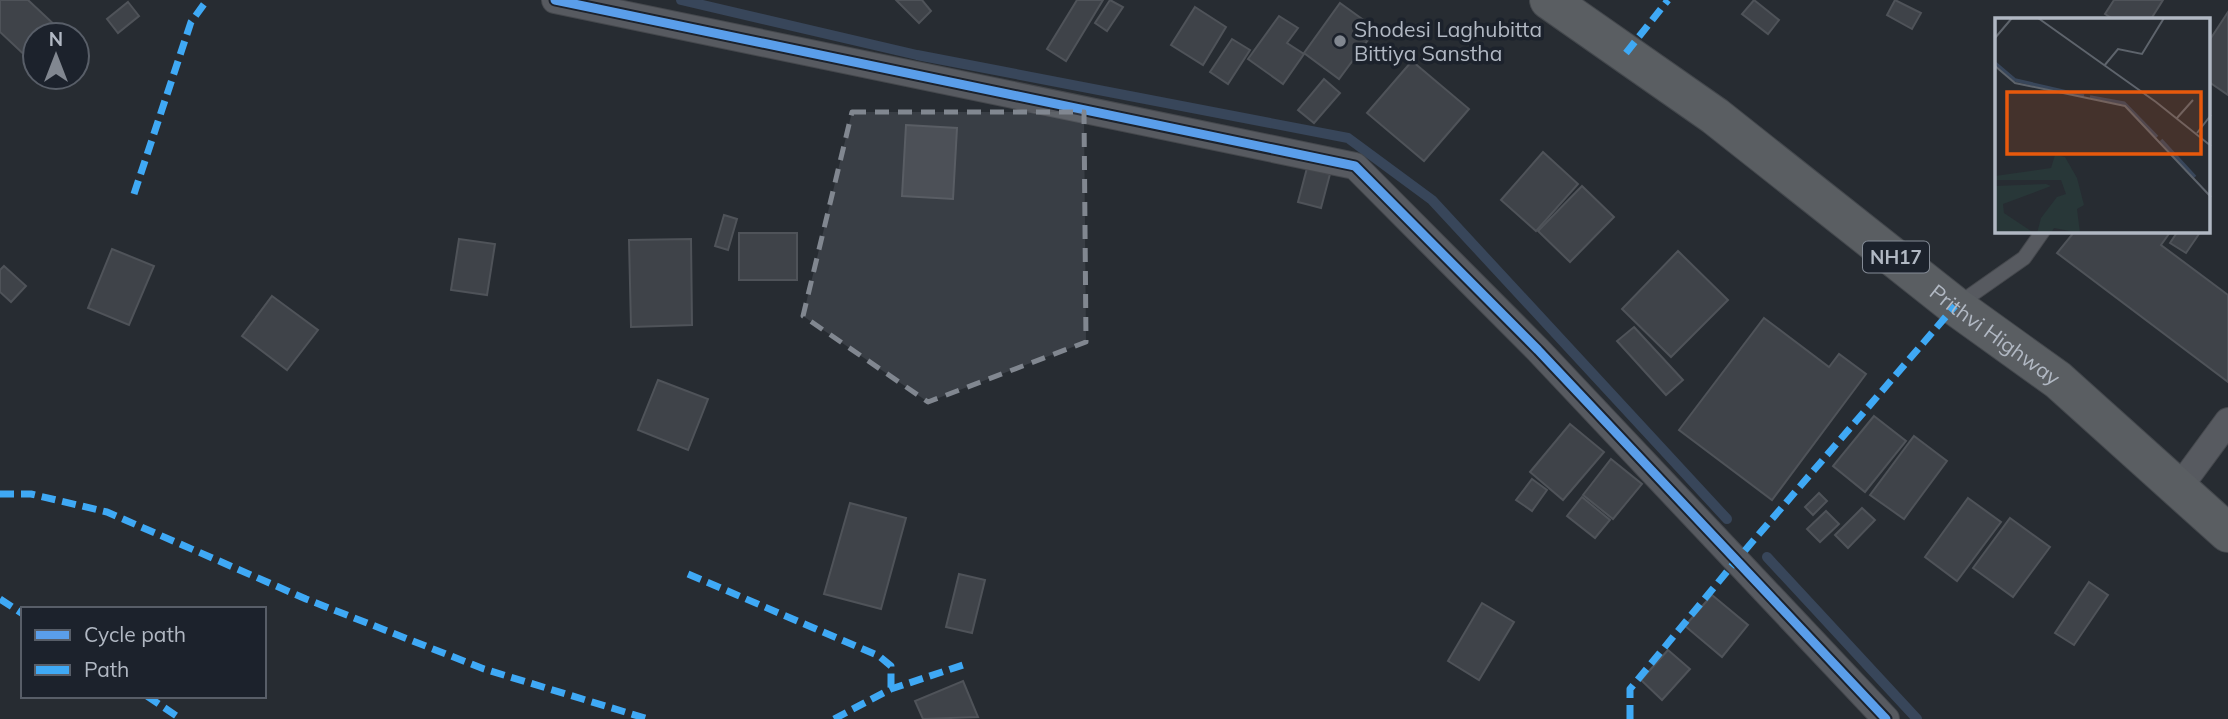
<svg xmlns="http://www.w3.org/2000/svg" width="2228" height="719" viewBox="0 0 2228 719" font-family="Mulish,sans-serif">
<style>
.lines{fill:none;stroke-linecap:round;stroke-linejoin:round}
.stream{stroke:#38465a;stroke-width:10}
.building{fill:#3f4349;stroke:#4f5359;stroke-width:2}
.service-casing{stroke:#45484d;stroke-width:16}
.minor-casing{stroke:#45484d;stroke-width:28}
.trunk-casing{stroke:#44484d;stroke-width:40}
.service{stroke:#575a60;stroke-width:14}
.minor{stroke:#575a60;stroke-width:26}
.trunk{stroke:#5a5e62;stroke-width:38}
.quiet{stroke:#3fa9f5;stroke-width:7;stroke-dasharray:14 7;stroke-linecap:butt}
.cycleway-casing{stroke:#1c222c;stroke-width:13}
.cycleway{stroke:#5a9eea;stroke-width:9}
.marked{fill:#818790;fill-opacity:0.2;stroke:#818790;stroke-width:5;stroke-dasharray:14 9;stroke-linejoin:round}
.poi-dot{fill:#818790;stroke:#1c222c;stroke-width:2.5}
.labels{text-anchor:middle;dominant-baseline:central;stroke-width:7;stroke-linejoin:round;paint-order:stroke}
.shield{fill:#1c222c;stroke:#848b96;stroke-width:2}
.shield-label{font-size:19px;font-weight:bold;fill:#b1b8c3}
.poi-label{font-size:21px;fill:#b1b8c3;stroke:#1c222c;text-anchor:start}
.street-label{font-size:21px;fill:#b1b8c3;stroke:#1c222c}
.inset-river{fill:none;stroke:#38465a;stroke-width:3.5}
.inset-road{fill:none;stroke:#5e646c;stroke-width:2}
.view{fill:#e8590c;fill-opacity:0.15;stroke:#e8590c;stroke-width:3.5}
.inset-edge{fill:none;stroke:#b1b8c3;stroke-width:3.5}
</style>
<rect width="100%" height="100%" fill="#272c32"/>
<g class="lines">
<g class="stream">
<path d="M681 0 917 55 1348 138 1432 200 1727 519"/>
<path d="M1767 557 1917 719"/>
</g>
</g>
<g class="building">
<path d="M0 0H28L59 29 53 35H35V55L30 60 0 32Z"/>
<path d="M896 0H922L931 11 919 23Z"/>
<path d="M1077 0H1103L1066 61 1047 49Z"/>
<path d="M1110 0 1123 7 1107 31 1095 23Z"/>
<path d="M1754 0 1779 20 1768 34 1742 14Z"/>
<path d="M1895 0 1921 13 1912 29 1887 15Z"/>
<path d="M2114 0H2163L2151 19H2113L2105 14Z"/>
<path d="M128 2 139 16 118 33 107 19Z"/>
<path d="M1340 3 1376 29 1339 79 1304 53Z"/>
<path d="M1195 7 1226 27 1203 65 1171 45Z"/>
<path d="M2228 12V95L2209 82V41Z"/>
<path d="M1279 16 1298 28 1287 43 1304 54 1283 84 1248 59Z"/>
<path d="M1232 39 1250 50 1228 84 1210 72Z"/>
<path d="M1412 61 1469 109 1424 161 1367 113Z"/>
<path d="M1324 79 1340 93 1314 123 1298 110Z"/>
<path d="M906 125 957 128 953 199 902 196Z"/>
<path d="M1543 152 1578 184 1536 231 1501 200Z"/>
<path d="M1307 168 1330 174 1321 208 1298 202Z"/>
<path d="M1582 186 1614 217 1570 262 1538 231Z"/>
<path d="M724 215 737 219 728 250 715 246Z"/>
<path d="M2075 231H2171L2161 245 2228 295V382L2057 253Z"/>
<path d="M2178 231H2201L2186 253 2170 243Z"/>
<rect x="739" y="233" width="58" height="47"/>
<path d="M459 239 495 244 487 295 451 290Z"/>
<path d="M691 239 692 325 631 327 629 240Z"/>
<path d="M112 249 154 266 129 325 88 308Z"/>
<path d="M1678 251 1728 300 1671 357 1622 309Z"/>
<path d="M4 266 26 286 11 302 0 292V270Z"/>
<path d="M272 296 318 330 287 370 242 336Z"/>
<path d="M1764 318 1829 367 1839 354 1866 374 1772 500 1679 430Z"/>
<path d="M1634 327 1683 380 1666 395 1617 341Z"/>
<path d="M658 380 708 399 688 450 638 430Z"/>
<path d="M1874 416 1906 441 1865 492 1833 466Z"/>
<path d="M1570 424 1604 452 1563 500 1530 472Z"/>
<path d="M1914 436 1947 461 1904 519 1870 495Z"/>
<path d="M1611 459 1642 484 1613 519 1583 495Z"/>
<path d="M1532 479 1547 490 1532 511 1516 500Z"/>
<path d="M1819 493 1827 501 1813 515 1805 507Z"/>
<path d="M1582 497 1610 520 1595 538 1567 516Z"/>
<path d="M1968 498 2001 522 1957 581 1925 557Z"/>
<path d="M850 503 906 518 881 609 824 594Z"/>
<path d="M1862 508 1875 520 1848 548 1835 535Z"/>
<path d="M1826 511 1839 524 1820 542 1807 529Z"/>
<path d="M2010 518 2050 547 2013 597 1973 568Z"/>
<path d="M959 574 985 580 972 633 946 627Z"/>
<path d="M2089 582 2108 595 2074 645 2055 633Z"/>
<path d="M1712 595 1748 625 1722 657 1685 626Z"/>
<path d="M1482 603 1514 622 1479 680 1448 661Z"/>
<path d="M1668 650 1690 669 1662 700 1641 680Z"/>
<path d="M963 681 978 717 923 719 915 701Z"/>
</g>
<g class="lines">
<defs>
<path id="service" d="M1957 305 2024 258 2043 231"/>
<g id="minor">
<path d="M555 0 1355 166 1538 350 1886 719"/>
<path d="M2178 489 2228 421"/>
</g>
<g id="trunk">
<path id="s1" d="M1549 0 1715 116 1955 306 2058 380 2228 533"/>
</g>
</defs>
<use href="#service" class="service-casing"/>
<use href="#minor" class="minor-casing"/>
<use href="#trunk" class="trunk-casing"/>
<use href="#service" class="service"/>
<use href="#minor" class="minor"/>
<use href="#trunk" class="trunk"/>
<g class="quiet">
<path d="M1626 53 1668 0"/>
<path d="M134 194 191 22 207 0"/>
<path d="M0 494H31L107 512 306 599 484 669 648 719"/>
<path d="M688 574 879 656 891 666V689"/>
<path d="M0 599 23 614"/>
<path d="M147 696 181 719"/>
<path d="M834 719 891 689 969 663"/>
<path d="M1630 719V689L1735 562 1955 306"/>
</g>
<defs>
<path id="cycleway" d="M555 0 1355 166 1538 350 1886 719"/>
</defs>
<use href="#cycleway" class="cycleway-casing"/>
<use href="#cycleway" class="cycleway"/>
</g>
<path class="marked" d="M852 112H1084L1086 342 928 402 803 316Z"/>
<circle class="poi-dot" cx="1340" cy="41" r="7"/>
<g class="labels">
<rect class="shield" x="1863" y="241.5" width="66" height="31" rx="5"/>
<g class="shield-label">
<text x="1896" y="257">NH17</text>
</g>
<g class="poi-label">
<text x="1354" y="29">Shodesi Laghubitta<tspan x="1354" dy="24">Bittiya Sanstha</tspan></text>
</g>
<g class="street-label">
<text stroke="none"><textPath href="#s1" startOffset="558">Prithvi Highway</textPath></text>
</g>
</g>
<g transform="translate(1995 18)">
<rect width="215" height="215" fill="#272c32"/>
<path d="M60 137 70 139 82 160 89 187 82 191 85 215 59 210 56 215H42L46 200 62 179 71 176 66 162H0V158L56 150ZM51 166 56 168 8 186 9 195 39 215H0V168Z" fill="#283738"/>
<path class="inset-river" d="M0 45 20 62 89 78M95 79 129 85 162 119M166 122 200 159"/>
<path class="inset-road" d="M43 0 161 84 216 128M0 20 17 0M0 48 20 65 130 88 216 179M109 48 123 31 147 36 169 0M182 100 198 82M202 115 216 97"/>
<path class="view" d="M12 74H206V136H12Z"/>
<rect width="215" height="215" class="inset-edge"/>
</g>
<rect x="21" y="607" width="245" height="91" fill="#1c222c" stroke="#585e68" stroke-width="2"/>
<rect x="35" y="630" width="35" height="10" fill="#5a9eea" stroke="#585e68" stroke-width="2"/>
<text x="84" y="642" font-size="21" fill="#b1b8c3">Cycle path</text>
<rect x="35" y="665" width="35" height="10" fill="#3fa9f5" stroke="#585e68" stroke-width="2"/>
<text x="84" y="677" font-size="21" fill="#b1b8c3">Path</text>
<g transform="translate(56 56)"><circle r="33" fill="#1c222c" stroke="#585e68" stroke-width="2"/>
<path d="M0-5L12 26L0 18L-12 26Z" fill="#818790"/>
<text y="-10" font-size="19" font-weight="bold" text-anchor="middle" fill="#b1b8c3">N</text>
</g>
</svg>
